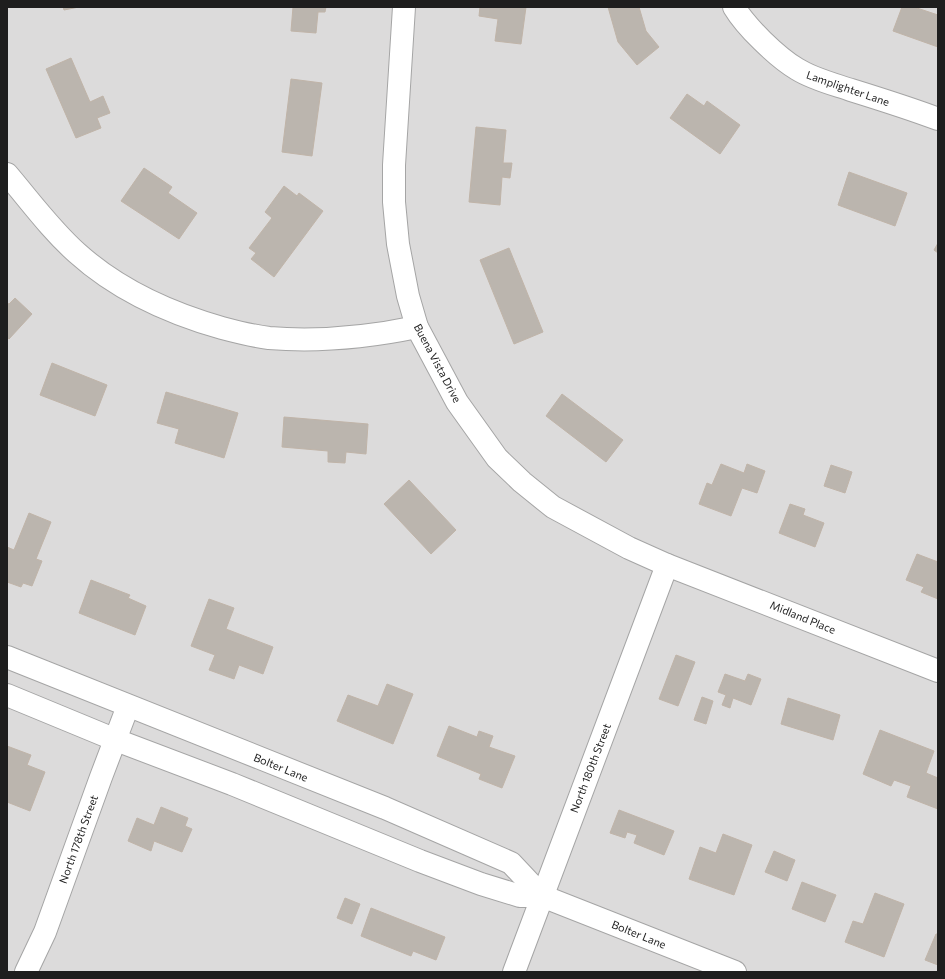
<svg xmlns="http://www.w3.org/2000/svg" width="945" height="979" viewBox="0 0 945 979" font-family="Commissioner,sans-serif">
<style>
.residential{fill:#dcdbdb}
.building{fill:#bbb5ae;stroke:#c0b4a8}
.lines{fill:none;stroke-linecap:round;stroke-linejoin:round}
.minor-casing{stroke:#a5a5a5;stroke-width:24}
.minor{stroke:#fff;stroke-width:22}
.labels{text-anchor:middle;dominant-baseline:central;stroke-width:3;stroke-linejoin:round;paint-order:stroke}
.street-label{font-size:11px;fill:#1e1e1e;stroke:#fff}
</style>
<rect width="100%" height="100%" fill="#efece5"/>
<rect class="residential" x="7" y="7" width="931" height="965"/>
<g class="building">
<path d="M63 7H79L64 10Z"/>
<path d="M293 7H326L325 12H318L316 33 291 31Z"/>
<path d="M480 7H526L521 44 495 41 498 19 479 16Z"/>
<path d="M608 7H639L646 31 659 47 637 65 618 42Z"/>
<path d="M902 7H914L938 15V47L893 31Z"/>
<path d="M71 58 90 102 103 96 110 113 97 118 101 128 76 138 46 69Z"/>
<path d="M291 79 322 83 312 156 282 152Z"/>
<path d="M687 94 704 106 707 101 740 125 720 154 670 118Z"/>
<path d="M476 127 506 130 503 163H512L510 178 502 177 500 205 469 202Z"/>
<path d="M144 168 172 187 168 193 197 213 179 239 121 201Z"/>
<path d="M849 172 907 193 895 226 838 205Z"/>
<path d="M284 186 297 196 299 193 323 211 274 277 251 259 256 253 249 248 272 218 265 212Z"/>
<path d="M938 243V253L934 250Z"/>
<path d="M509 248 543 332 514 344 480 260Z"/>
<path d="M15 298 32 314 9 339 7 337V303L9 304Z"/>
<path d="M52 363 107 385 95 416 40 395Z"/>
<path d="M166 392 238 413 224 458 175 443 179 429 157 423Z"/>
<path d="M562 394 623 440 606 462 546 416Z"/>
<path d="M284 417 368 424 366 454 346 452 345 463 328 462V451L282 447Z"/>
<path d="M721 464 744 473 747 464 765 471 757 493 742 488 731 516 699 504 707 483 712 485Z"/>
<path d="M831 465 852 472 845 493 824 486Z"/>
<path d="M409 480 456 530 431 554 384 504Z"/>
<path d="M790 504 805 509 803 515 824 523 815 547 779 533Z"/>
<path d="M29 513 51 522 36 559 42 561 32 586 23 583 21 587 7 582V547L14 550Z"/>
<path d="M917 554 938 562V599L921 592 924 587 906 580Z"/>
<path d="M91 580 130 595 128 598 146 606 135 635 79 613Z"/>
<path d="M209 599 234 608 226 629 273 647 263 674 239 665 234 679 209 670 215 655 191 646Z"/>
<path d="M676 655 695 662 678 706 659 699Z"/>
<path d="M725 674 745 681 748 674 761 679 751 705 733 698 730 708 722 705 726 695 718 692Z"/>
<path d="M387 684 413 694 393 744 337 721 348 695 378 706Z"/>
<path d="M702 697 713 701 706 724 694 720Z"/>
<path d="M788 698 840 715 833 740 781 724Z"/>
<path d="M449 726 477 737 479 731 493 736 489 747 515 756 502 788 479 779 481 774 437 756Z"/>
<path d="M880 730 934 751 926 773 938 778V809L907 797 911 786 894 780 891 786 863 774Z"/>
<path d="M7 746 31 755 27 765 45 772 30 811 7 802Z"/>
<path d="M161 807 188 818 185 826 192 829 182 852 154 841 151 851 128 841 137 818 154 825Z"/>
<path d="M619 810 674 831 664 855 634 843 637 835 627 832 625 838 610 833Z"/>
<path d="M723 834 752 845 734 895 689 879 700 847 716 853Z"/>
<path d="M774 851 795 860 787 881 765 872Z"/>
<path d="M802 882 836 895 825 922 792 909Z"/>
<path d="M875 893 904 904 884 957 845 942 853 921 863 924Z"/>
<path d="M345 898 360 904 352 924 337 918Z"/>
<path d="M371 908 445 937 436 960 413 951 411 956 361 936Z"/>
<path d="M936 934H938V965L925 960Z"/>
</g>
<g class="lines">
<defs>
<g id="minor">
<path d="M404 7 394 165V202L398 244 408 296 417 327 457 402 497 458 522 482 553 507 629 548 667 565 938 671"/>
<path d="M734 7C746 27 777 57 797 69 813 79 833 84 851 90 880 99 909 108 938 119"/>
<path d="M7 174C30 201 51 230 77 253 118 290 169 313 222 328 237 332 253 336 269 338 318 342 369 337 417 327"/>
<path d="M7 657 385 808 511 863 542 896"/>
<path d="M7 695 116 740 232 784 420 861 481 884 520 896H542L735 972"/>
<path d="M26 972 45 932 101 777 128 706"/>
<path d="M514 972 667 565"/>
</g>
</defs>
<use href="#minor" class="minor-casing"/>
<use href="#minor" class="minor"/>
</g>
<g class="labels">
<g class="street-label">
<text transform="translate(848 88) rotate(19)">Lamplighter Lane</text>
<text transform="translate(438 363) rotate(62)">Buena Vista Drive</text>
<text transform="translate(803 617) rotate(22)">Midland Place</text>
<text transform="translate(281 767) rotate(22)">Bolter Lane</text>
<text transform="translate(590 768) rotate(-69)">North 180th Street</text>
<text transform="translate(78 839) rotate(-70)">North 178th Street</text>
<text transform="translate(639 934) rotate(22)">Bolter Lane</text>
</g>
</g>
<rect width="945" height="979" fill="none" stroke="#1e1e1e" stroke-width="16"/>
</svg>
